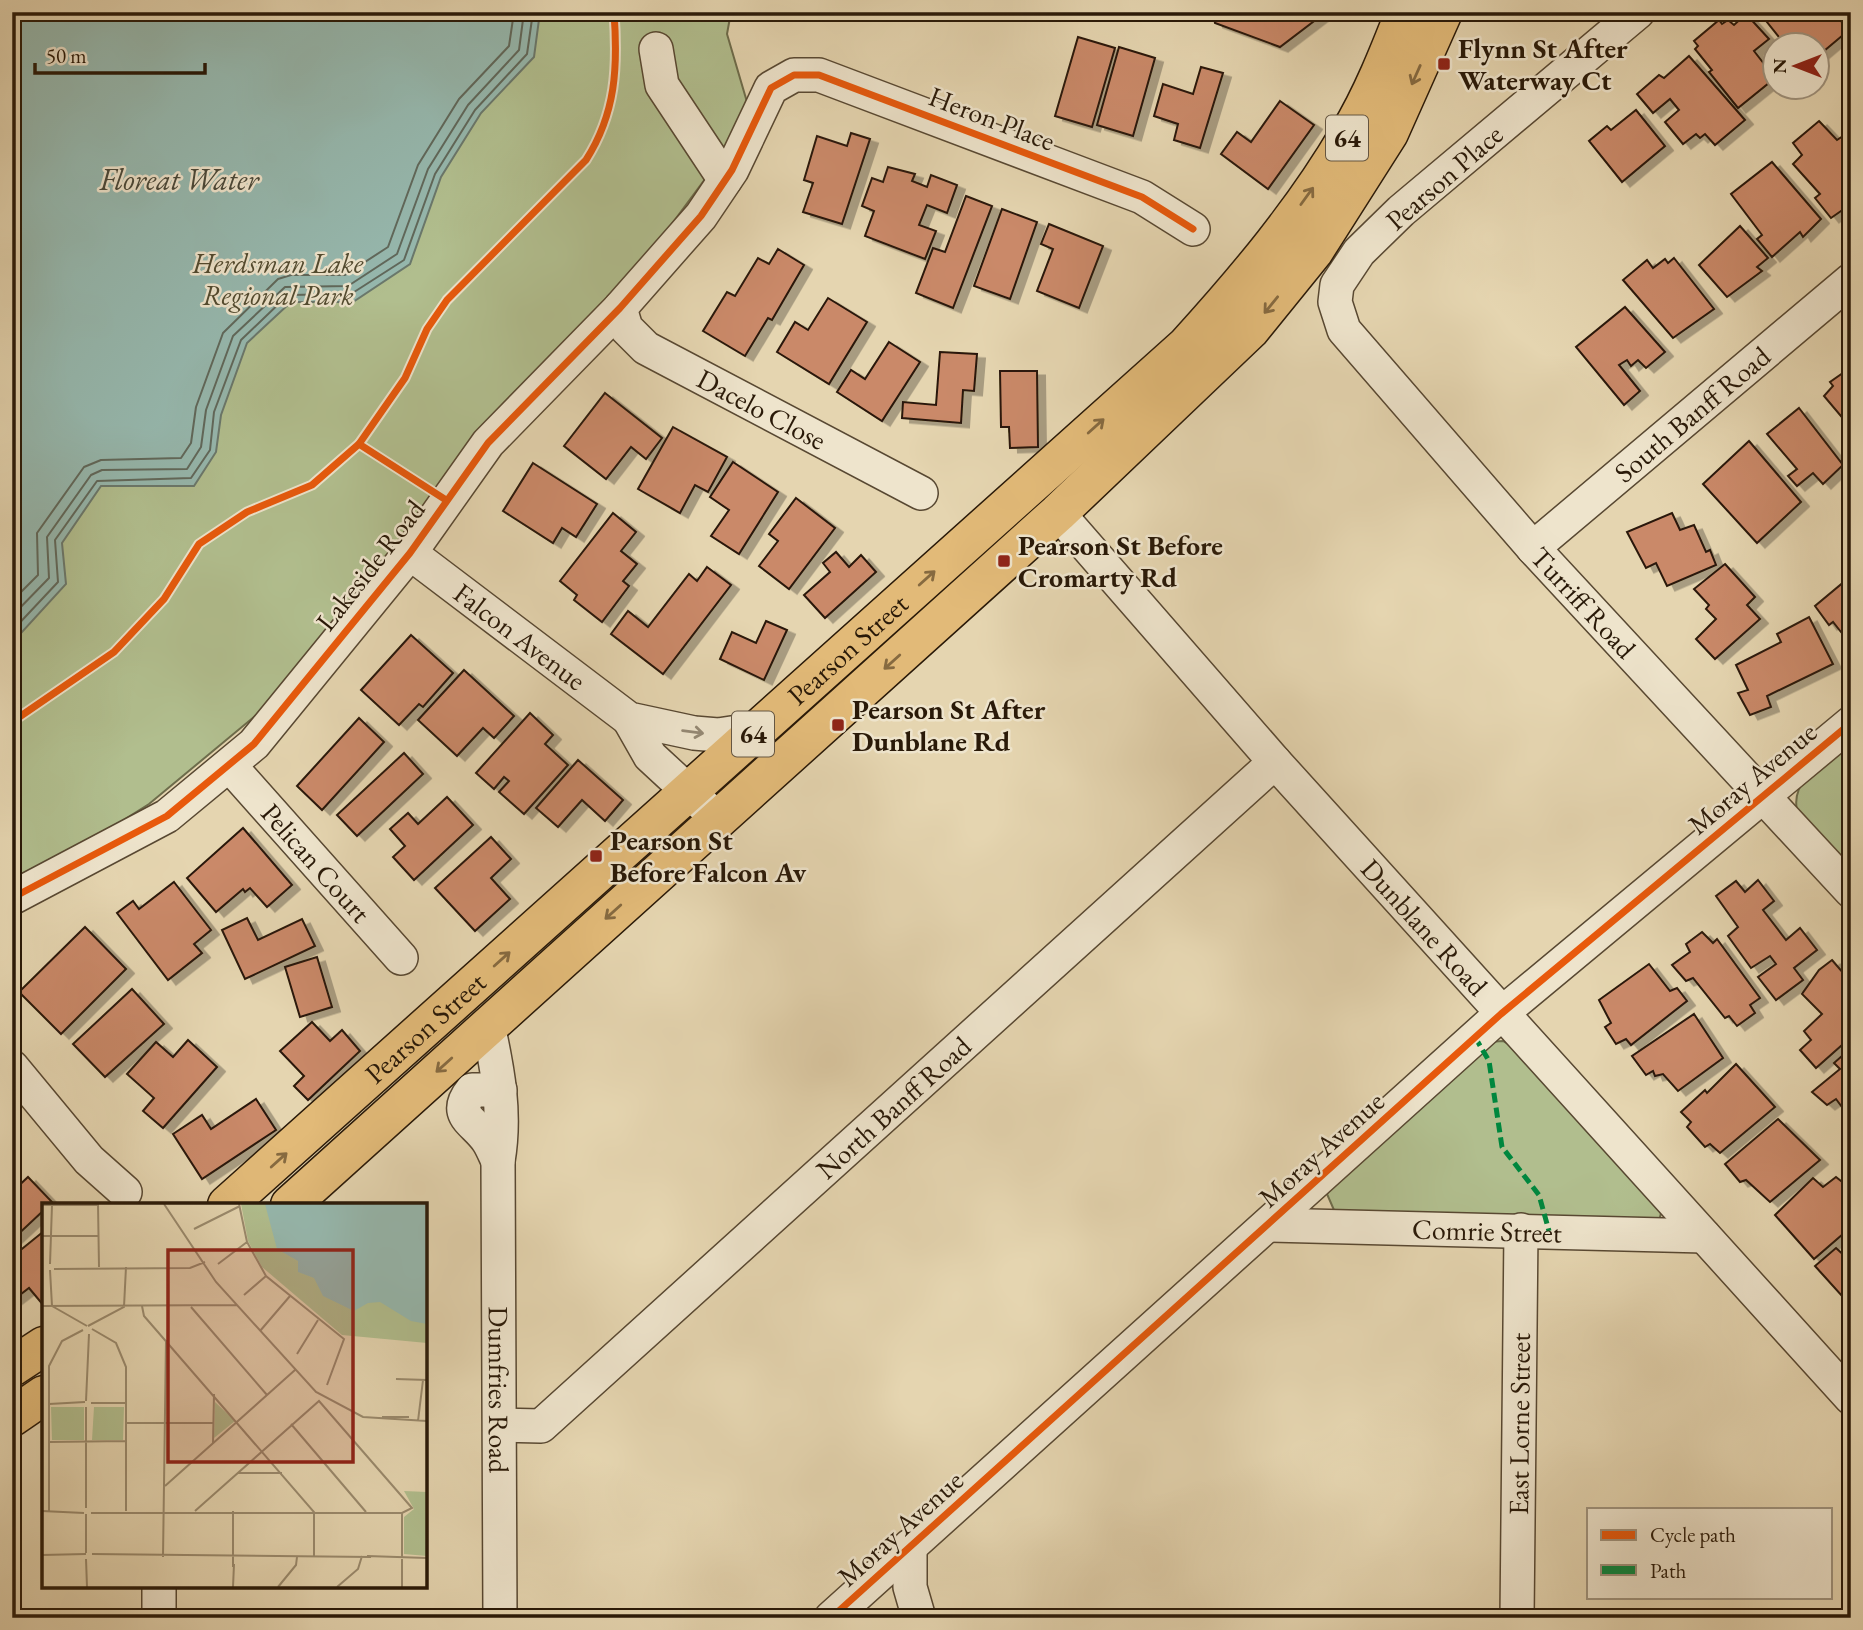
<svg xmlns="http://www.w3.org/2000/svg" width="1863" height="1630" viewBox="0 0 1863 1630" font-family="'EB Garamond',serif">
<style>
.green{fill:#b1be8e;stroke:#6d6c4b;stroke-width:2}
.water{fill:#96b8ae;stroke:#6a786c;stroke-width:2}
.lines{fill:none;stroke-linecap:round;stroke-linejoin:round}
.shore{stroke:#60685b;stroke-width:2}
.building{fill:#ca8969;stroke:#291908;stroke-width:2;filter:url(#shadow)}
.minor-casing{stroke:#584832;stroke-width:36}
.major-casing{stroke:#291908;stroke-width:41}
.minor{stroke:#eee4cc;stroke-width:33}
.major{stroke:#e2ba78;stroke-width:38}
.quiet{stroke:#00873e;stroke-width:5;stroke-dasharray:10 5;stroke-linecap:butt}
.cycleway-casing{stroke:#eee4cc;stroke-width:11}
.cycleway{stroke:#e8590c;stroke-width:7}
.oneway{stroke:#866a40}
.oneway2{stroke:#958974}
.poi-dot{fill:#8f2418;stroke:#eee4cc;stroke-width:2.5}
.labels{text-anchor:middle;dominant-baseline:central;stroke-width:5;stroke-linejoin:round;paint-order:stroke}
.shield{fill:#eee4cc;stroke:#645643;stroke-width:2}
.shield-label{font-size:26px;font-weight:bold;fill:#291908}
.poi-label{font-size:28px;font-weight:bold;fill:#291908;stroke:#eee4cc;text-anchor:start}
.street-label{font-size:28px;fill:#291908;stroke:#eee4cc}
.park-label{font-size:28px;font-style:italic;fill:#524b30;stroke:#eee4cc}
.water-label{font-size:30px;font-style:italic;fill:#4a493a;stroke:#eee4cc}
.inset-road{fill:none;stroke:#9a8a6d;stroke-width:2}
.view{fill:#8f2418;fill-opacity:0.15;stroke:#8f2418;stroke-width:3.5}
.inset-edge{fill:none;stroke:#291908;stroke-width:3.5}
</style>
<defs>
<filter id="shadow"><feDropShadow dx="8" dy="4.5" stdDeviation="0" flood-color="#0004"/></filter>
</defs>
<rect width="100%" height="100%" fill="#e5d5b0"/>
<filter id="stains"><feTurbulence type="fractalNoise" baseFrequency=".00286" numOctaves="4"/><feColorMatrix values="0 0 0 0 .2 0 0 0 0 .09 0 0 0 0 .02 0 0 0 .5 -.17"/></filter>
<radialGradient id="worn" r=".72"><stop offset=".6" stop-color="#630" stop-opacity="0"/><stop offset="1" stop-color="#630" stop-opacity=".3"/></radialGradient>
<g class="green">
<path d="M12 12H731L727 34 747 102 725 152 654 248 260 712 149 804 52 865 12 884Z"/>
<path d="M1851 738V872L1797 810C1790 778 1829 757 1851 738Z"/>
<path d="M1503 1041 1516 1049 1662 1209 1659 1221 1337 1217 1327 1194 1334 1180 1488 1042Z"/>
</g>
<path class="water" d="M12 12H540L534 57 481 113 441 177 410 264 353 302H291L247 343 221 415 216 452 194 486H101L62 543 66 584 12 643Z"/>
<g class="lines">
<g class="shore">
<path d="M12 601 38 575 37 533 84 467 101 460 181 458 191 443 196 407 223 333 278 279 291 275H345L388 247 418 165 459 99 509 46 514 12"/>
<path d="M12 616 49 578 47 537 91 475 102 470 187 469 201 447 206 410 233 336 285 287 348 286 397 254 428 169 468 105 519 50 524 12"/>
<path d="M12 631 58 582 55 540 97 481 191 478 210 450 214 412 241 340 288 295 351 294 404 260 435 174 475 110 527 54 533 12"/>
</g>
</g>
<g class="building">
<path d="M1213 12H1326L1280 47 1215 23Z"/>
<path d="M1759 12H1833L1849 30 1818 56V46H1786Z"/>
<path d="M1746 14 1769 39 1754 51 1775 78 1738 108 1709 72 1712 70 1695 49 1698 46 1694 41 1719 20 1722 24 1728 20 1734 25Z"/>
<path d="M1078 37 1115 48 1092 127 1055 116Z"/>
<path d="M1119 47 1155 58 1133 136 1097 125Z"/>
<path d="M1689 56 1745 120 1715 145 1705 134 1700 138 1696 134 1683 144 1665 122 1679 110 1670 99 1653 113 1637 94 1659 75 1664 78Z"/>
<path d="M1201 67 1223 73 1200 148 1174 140 1178 124 1154 116 1163 84 1193 94Z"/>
<path d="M1280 101 1314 125 1268 189 1221 154 1237 132 1251 142Z"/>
<path d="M1636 110 1665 146 1622 182 1589 141 1607 126 1611 130Z"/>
<path d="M1819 121 1837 140 1843 136 1851 145V204L1831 218 1815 198 1820 194 1793 164 1802 155 1793 143Z"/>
<path d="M851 133 870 139 842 224 803 212 813 183 804 180 817 136 847 146Z"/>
<path d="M1772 162 1821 219 1803 237 1800 232 1772 257 1757 239 1762 235 1731 194Z"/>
<path d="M888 167 915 174 912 181 927 187 931 175 957 185 947 213 927 205 919 225 936 231 925 259 865 236 874 211 862 206 872 178 883 182Z"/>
<path d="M966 196 992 206 953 308 916 293 933 248 945 252Z"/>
<path d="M1002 209 1037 222 1010 299 974 286Z"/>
<path d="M1049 224 1103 246 1079 308 1037 291 1053 249 1041 244Z"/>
<path d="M1740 226 1768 258 1757 267 1762 271 1727 297 1699 265Z"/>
<path d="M778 249 804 265 772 320 768 318 745 356 703 331 727 292 735 296 758 258 769 264Z"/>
<path d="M1674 258 1714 309 1673 338 1623 280 1647 260 1653 268 1665 259 1668 263Z"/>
<path d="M828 298 867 322 829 384 777 352 795 322 808 330Z"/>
<path d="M1625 307 1665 352 1646 368 1638 360 1631 366 1627 360 1619 365 1640 391 1624 405 1576 347Z"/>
<path d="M889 342 920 362 882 421 837 392 851 370 865 379Z"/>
<path d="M940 352 977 354 974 391 963 390 961 423 902 418 903 402 936 405Z"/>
<path d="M1850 368 1851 369V428L1824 396 1833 386 1830 382Z"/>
<path d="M1000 371H1037L1038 447 1010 448 1009 427H1001Z"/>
<path d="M605 393 662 438 646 459 631 447 606 479 564 446Z"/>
<path d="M1799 408 1843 465 1823 484 1813 473 1797 486 1788 476 1797 469 1767 434Z"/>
<path d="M673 427 727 457 708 492 695 485 680 513 638 489Z"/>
<path d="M1749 441 1801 502 1757 543 1703 484Z"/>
<path d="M733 462 778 492 739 554 711 536 729 510 710 497Z"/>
<path d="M533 463 597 504 576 537 562 528 553 543 503 511Z"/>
<path d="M796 498 835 528 789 589 759 566 778 541 769 534Z"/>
<path d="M613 513 636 532 621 551 637 564 623 581 629 586 602 622 574 600 577 595 560 581Z"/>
<path d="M1672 513 1680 530 1694 525 1706 552 1710 550 1716 565 1667 586 1656 563 1646 568 1627 532Z"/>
<path d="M836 552 849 567 861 555 876 572 825 618 804 595 830 572 823 563Z"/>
<path d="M1725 564 1755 597 1747 605 1760 619 1715 659 1696 639 1716 619 1706 609 1709 605 1694 589Z"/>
<path d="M707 567 731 585 663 674 611 634 628 611 648 627 689 574 697 581Z"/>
<path d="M1851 576V625L1841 632 1833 622 1829 625 1815 606Z"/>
<path d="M1809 617 1833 664 1767 696 1771 707 1750 715 1738 693 1748 690 1736 665 1781 642 1777 634Z"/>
<path d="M766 621 787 630 764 680 720 659 732 632 756 643Z"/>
<path d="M411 635 453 673 423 707 419 704 399 725 361 690Z"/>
<path d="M464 670 514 716 494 738 483 728 457 756 418 720Z"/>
<path d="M530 713 553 735 545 744 568 765 524 814 499 792 509 781 504 777 494 789 476 773Z"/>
<path d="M359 718 384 742 322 810 297 786Z"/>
<path d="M404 753 423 774 357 836 337 815Z"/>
<path d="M578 760 623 800 605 821 582 800 558 827 536 808Z"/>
<path d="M447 797 473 825 414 880 393 857 405 846 390 829 408 813 418 824Z"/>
<path d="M243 828 292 885 267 907 250 888 245 892 243 889 216 912 187 878Z"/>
<path d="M491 837 511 859 491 878 510 899 475 931 435 888Z"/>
<path d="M1758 880 1774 901 1763 910 1786 940 1800 928 1817 950 1794 968 1803 980 1776 1000 1758 977 1776 964 1770 956 1751 968 1728 936 1738 927 1716 896 1736 881 1745 892Z"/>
<path d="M174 882 211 930 194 944 202 953 168 980 117 913 133 901 139 909Z"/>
<path d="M247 918 258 940 302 919 315 946 245 979 222 930Z"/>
<path d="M85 927 126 969 61 1034 19 992Z"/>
<path d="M1702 932 1713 943 1717 939 1760 998 1750 1005 1755 1013 1737 1026 1729 1016 1725 1018 1693 978 1686 981 1672 965 1690 952 1686 944Z"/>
<path d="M317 957 332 1007 300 1017 285 967Z"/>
<path d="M1832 960 1851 982V1037L1816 1068 1800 1050 1811 1040 1804 1031 1822 1014 1802 994 1819 970Z"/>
<path d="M1649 964 1670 991 1677 988 1687 1001 1631 1045 1626 1039 1616 1044 1605 1027 1611 1023 1599 1000Z"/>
<path d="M132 989 164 1024 105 1077 73 1044Z"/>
<path d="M1694 1014 1723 1058 1678 1091 1663 1074 1655 1076 1653 1071 1646 1075 1632 1056Z"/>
<path d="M312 1022 330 1041 342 1030 360 1051 308 1100 294 1086 304 1076 280 1051Z"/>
<path d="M188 1040 217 1067 163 1128 143 1111 154 1098 127 1074 156 1042 173 1057Z"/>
<path d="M1851 1048V1099L1842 1107 1836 1099 1827 1105 1812 1092 1840 1069 1834 1063Z"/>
<path d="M1736 1064 1775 1107 1720 1153 1710 1144 1705 1147 1687 1127 1691 1122 1681 1112 1705 1090 1707 1093Z"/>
<path d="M256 1099 276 1130 202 1179 173 1134 202 1115 211 1129Z"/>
<path d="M1778 1119 1820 1160 1770 1202 1746 1180 1740 1182 1725 1164Z"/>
<path d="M28 1177 52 1202 44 1205V1210L12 1240V1192Z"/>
<path d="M1836 1177 1851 1189V1227L1814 1259 1775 1215 1813 1178 1823 1187Z"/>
<path d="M44 1231V1306L29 1288 12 1301V1257Z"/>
<path d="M1836 1248 1847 1258 1851 1254V1306L1815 1266Z"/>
</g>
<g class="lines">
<defs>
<g id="minor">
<path id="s1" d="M1638 12 1401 211 1359 252 1337 285 1335 302 1344 330 1533 548 1851 891"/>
<path d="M656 49 662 85 725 180"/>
<path id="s2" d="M620 308 626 328 646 348 921 493"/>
<path id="s3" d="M1058 513 1275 762 1851 1398"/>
<path id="s4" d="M1533 548 1851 280"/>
<path id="s5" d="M410 553 629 719 694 733 718 735 758 729"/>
<path d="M629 719 650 756 717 818"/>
<path id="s6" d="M231 767 401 958"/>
<path d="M12 898 167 816 254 744 410 553 488 443 620 308 701 216 732 170 771 88 794 75H819L1142 197 1193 229"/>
<path id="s7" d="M488 1025C498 1071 506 1114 498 1161L500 1618"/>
<path d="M12 1067 89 1160 125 1192"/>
<path d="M498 1161C495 1155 492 1147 488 1141 475 1121 451 1116 472 1090H500"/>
<path id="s8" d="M1268 1225 1704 1236"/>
<path id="s9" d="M500 1425 541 1426 1275 762"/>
<path d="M910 1546V1587L919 1618"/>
<path d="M159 1618V1586"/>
<path d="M831 1618 1501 1014 1851 723"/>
<path id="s10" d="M1517 1618 1521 1230"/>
</g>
<g id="major">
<path id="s11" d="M227 1205 1186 346C1246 280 1304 211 1349 134 1372 96 1389 53 1405 12"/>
<path d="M290 1205 1058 513 1250 330 1314 251 1389 133 1443 12"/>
<path d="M12 1367 44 1346"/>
<path d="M12 1417 44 1395"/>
</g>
</defs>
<use href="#minor" class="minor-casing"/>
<use href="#major" class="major-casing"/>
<use href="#minor" class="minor"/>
<use href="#major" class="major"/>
<path class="quiet" d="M1475 1037 1489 1061 1502 1147 1539 1195 1549 1231"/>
<defs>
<g id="cycleway">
<path d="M359 444 446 500"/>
<path d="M12 722 114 652 164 599 199 544 247 512 312 485 359 444 405 378 427 329 447 300 586 160C616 113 618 67 614 12"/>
<path d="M12 898 167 816 254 744 410 553 488 443 620 308 701 216 732 170 771 88 794 75H819L1142 197 1193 229"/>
<path d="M831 1618 1501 1014 1851 723"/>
</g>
</defs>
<use href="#cycleway" class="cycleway-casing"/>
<use href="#cycleway" class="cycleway"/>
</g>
<defs><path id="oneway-shaft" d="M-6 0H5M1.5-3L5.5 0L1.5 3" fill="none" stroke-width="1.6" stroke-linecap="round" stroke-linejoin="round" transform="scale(1.75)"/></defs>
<g class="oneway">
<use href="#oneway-shaft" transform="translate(1416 75) rotate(114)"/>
<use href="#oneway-shaft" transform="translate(1307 196) rotate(-54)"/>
<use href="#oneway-shaft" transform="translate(1271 305) rotate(129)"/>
<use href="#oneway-shaft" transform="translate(1096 426) rotate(-42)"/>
<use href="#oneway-shaft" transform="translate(927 578) rotate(-42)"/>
<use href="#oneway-shaft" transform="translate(892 662) rotate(138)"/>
<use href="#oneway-shaft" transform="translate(613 912) rotate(138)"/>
<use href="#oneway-shaft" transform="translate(502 959) rotate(-42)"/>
<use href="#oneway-shaft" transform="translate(444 1065) rotate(138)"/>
<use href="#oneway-shaft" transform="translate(279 1160) rotate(-42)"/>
</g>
<use class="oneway2" href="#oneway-shaft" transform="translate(693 732) rotate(7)"/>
<g class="poi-dot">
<rect x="1437" y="57" width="14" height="14" rx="3.5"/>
<rect x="997" y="554" width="14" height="14" rx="3.5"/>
<rect x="831" y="718" width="14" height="14" rx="3.5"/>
<rect x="589" y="849" width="14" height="14" rx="3.5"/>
</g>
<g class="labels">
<g class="shield">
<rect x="1326" y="115.5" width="42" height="45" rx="5"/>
<rect x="732" y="711.5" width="42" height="45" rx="5"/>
</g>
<g class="shield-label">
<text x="1347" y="138">64</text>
<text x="753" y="734">64</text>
</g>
<g class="poi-label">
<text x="1458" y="48">Flynn St After<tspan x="1458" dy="32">Waterway Ct</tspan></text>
<text x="1018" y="545">Pearson St Before<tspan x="1018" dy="32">Cromarty Rd</tspan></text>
<text x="852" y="709">Pearson St After<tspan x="852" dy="32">Dunblane Rd</tspan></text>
<text x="610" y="840">Pearson St<tspan x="610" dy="32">Before Falcon Av</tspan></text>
</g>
<g class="street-label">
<text transform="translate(992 118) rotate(21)">Heron Place</text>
<text transform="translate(1444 177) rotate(-41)">Pearson Place</text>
<text stroke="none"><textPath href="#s2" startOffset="180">Dacelo Close</textPath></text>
<text stroke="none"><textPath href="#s4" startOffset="208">South Banff Road</textPath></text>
<text transform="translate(370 565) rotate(-52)">Lakeside Road</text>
<text stroke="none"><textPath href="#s1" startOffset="817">Turriff Road</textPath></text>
<text stroke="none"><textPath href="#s5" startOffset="138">Falcon Avenue</textPath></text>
<text stroke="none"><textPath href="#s11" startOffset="833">Pearson Street</textPath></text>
<text transform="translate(1752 778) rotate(-40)">Moray Avenue</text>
<text stroke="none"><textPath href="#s6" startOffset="128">Pelican Court</textPath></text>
<text stroke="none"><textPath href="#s3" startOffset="553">Dunblane Road</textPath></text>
<text stroke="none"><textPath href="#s11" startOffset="266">Pearson Street</textPath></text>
<text stroke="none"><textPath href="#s9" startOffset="516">North Banff Road</textPath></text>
<text transform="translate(1321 1149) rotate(-42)">Moray Avenue</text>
<text stroke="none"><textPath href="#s8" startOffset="219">Comrie Street</textPath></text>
<text stroke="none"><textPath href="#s7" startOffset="366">Dumfries Road</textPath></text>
<text stroke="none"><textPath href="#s10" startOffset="194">East Lorne Street</textPath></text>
<text transform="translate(900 1528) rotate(-42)">Moray Avenue</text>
</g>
<g class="park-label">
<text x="278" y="263">Herdsman Lake<tspan x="278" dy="32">Regional Park</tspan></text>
</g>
<g class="water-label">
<text x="179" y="179">Floreat Water</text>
</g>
</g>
<g transform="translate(42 1203)">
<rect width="385" height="385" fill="#e5d5b0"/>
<path d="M199 1H385V140L300 132 220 64 206 38ZM173 199 193 218 172 235ZM9 204H42V237H10ZM52 204H82L81 237H50ZM362 288 385 289V353L362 351V314L372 306Z" fill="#b1be8e"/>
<path d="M223 1H385V121L369 118 338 99 326 100 312 108 281 93 272 75 256 69V58L235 46Z" fill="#96b8ae"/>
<path class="inset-road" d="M56 1 57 64M122 1 174 79 274 189 321 214 385 218M197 1 205 39 224 73 302 136 285 182M0 2H56M152 26 198 3M0 33H56M8 61 10 2M176 61 205 39M12 66 148 65 163 59M8 67 10 103M202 92 224 73M0 103 195 102M10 103 45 123M100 103 102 113 272 309V354M149 104 225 192M46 123 82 104 84 64M50 126 74 140 84 164V308M218 128 248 93M255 151 276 117M354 176 385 177M44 198 47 131M49 200H84M7 201 43 199M340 214H367M376 218 381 177M84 220H171M249 221 324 309M7 239 84 238M171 240 172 191M196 270H240M123 283 253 167M44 305V204M0 308 42 310M7 308V163L20 138 41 127M191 308V364M49 310H360L370 305 277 198 153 308M44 311V350M50 351 329 354M0 352 44 351M325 353 385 355M121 354 124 137M44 356 45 384M191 384 192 361M236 384 254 362 255 354M295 384 316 366 320 353M360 384V310"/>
<path class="view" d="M126 47H311V259H126Z"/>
<rect width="385" height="385" class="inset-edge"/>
</g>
<rect width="1863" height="1630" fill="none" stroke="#e5d5b0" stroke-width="42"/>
<rect x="14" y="14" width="1835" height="1602" fill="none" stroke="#291908" stroke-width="3.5"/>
<rect x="21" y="21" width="1821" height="1588" fill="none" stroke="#291908" stroke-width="2"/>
<rect x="1587" y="1508" width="245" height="91" fill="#eee4cc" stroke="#9f937e" stroke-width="2"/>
<rect x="1601" y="1530" width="35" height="10" fill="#e8590c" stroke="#9f937e" stroke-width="2"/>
<text x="1650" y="1542" font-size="21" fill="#291908">Cycle path</text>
<rect x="1601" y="1565" width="35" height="10" fill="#00873e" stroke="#9f937e" stroke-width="2"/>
<text x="1650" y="1578" font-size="21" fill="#291908">Path</text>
<g transform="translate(1796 66) rotate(270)"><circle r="33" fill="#eee4cc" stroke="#9f937e" stroke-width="2"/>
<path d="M0-5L12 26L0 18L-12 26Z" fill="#8f2418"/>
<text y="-10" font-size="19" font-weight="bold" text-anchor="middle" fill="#291908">N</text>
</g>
<path d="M35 63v10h170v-10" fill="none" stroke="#291908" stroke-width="3.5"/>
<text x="46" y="63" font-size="21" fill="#291908" stroke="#eee4cc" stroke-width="5" paint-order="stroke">50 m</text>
<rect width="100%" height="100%" filter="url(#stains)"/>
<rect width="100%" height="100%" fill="url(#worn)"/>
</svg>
